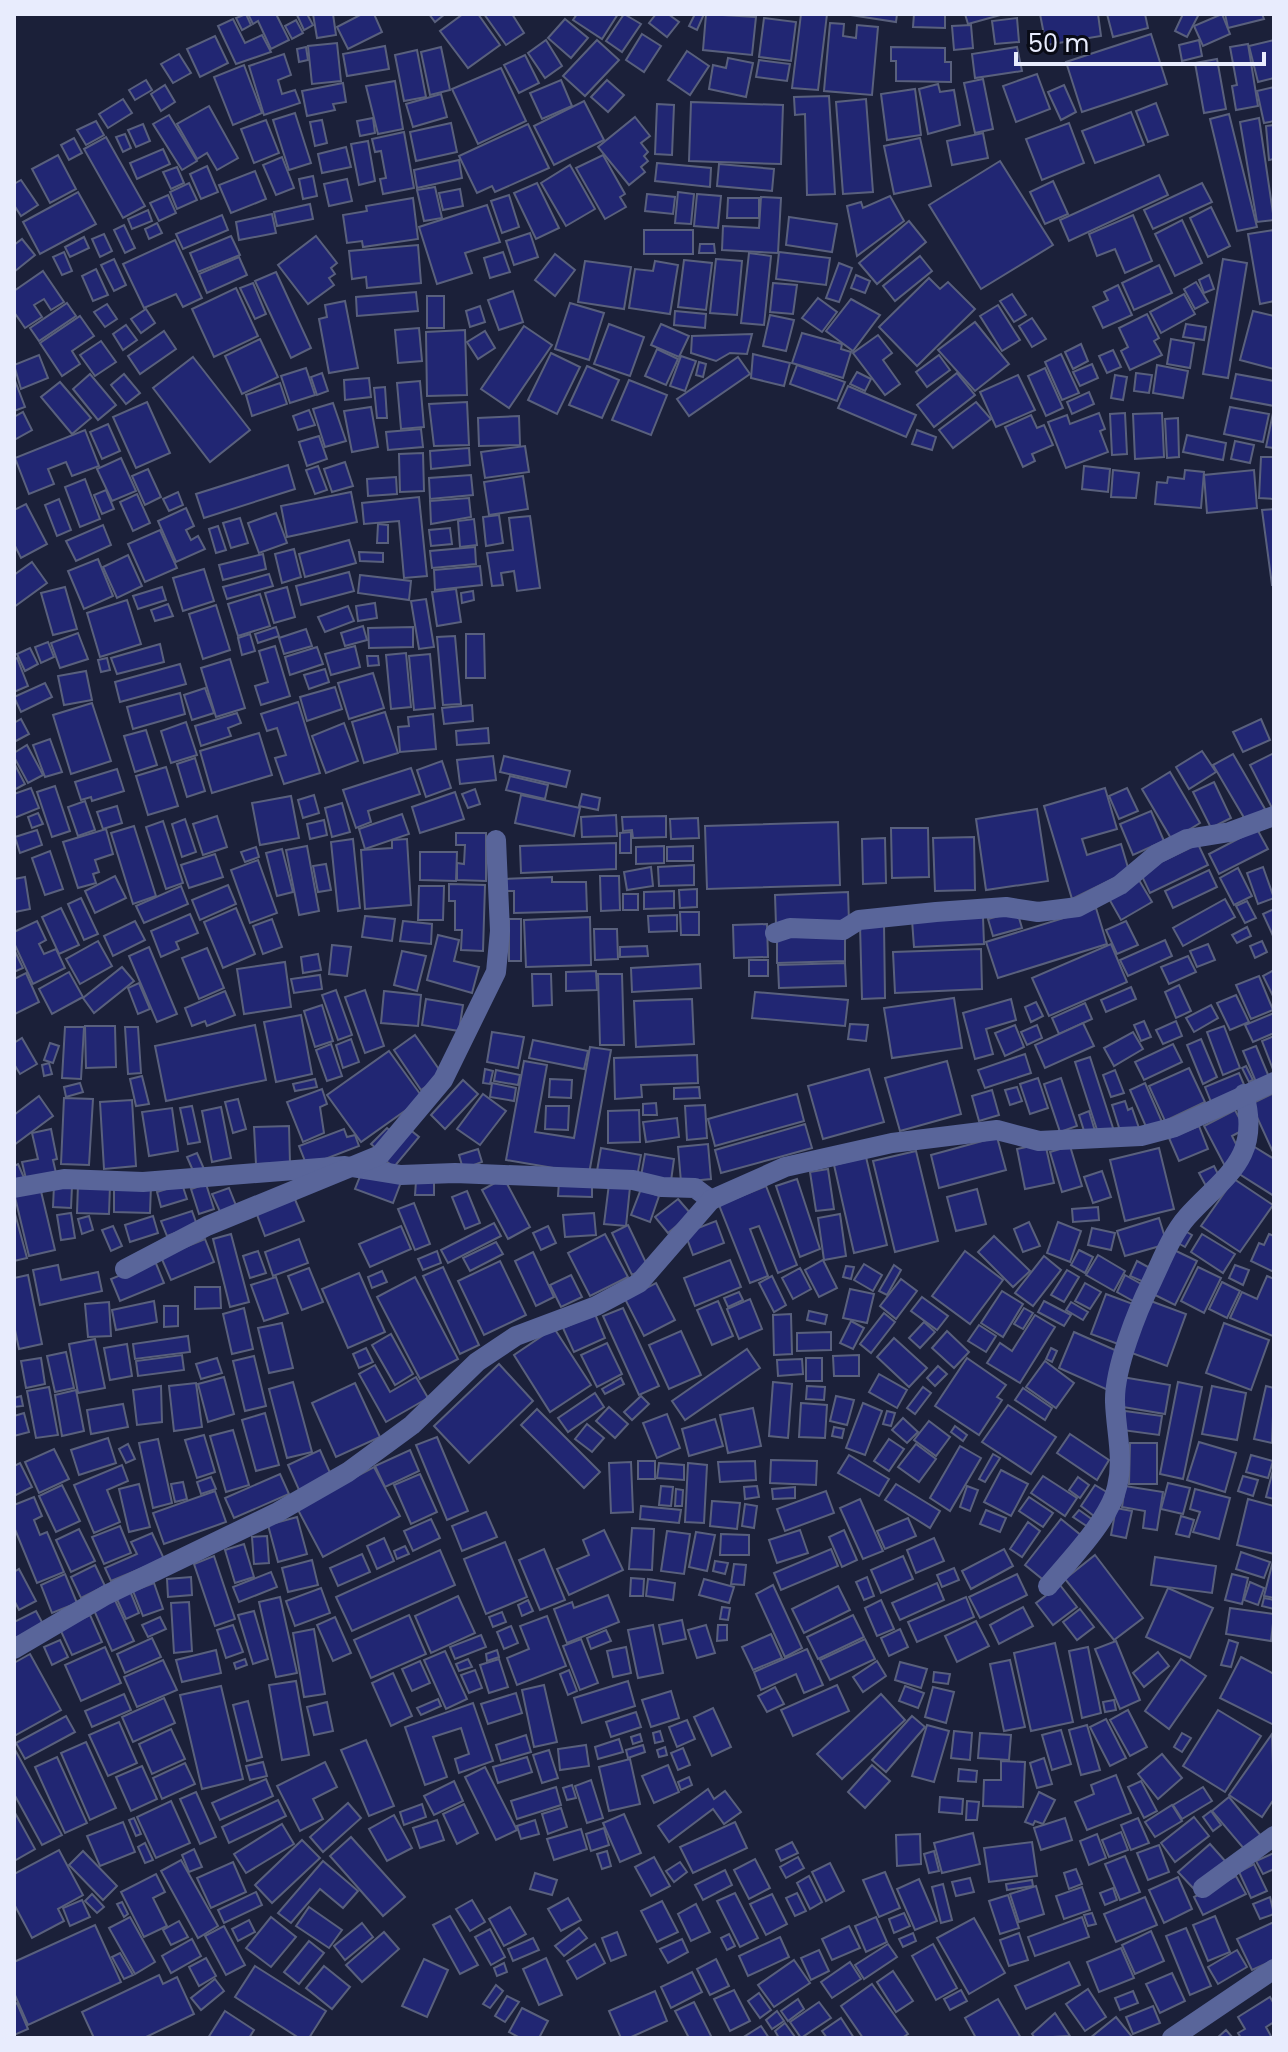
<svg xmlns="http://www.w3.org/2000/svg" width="1288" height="2052" viewBox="0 0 1288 2052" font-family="Poppins,sans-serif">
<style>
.building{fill:#212673;stroke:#59607d;stroke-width:2}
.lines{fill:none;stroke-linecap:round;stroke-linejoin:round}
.minor{stroke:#59659a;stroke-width:20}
</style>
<rect width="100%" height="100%" fill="#1b2039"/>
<g class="building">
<path d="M246 14 251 25 242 30 236 18Z"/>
<path d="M248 14H276L289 40 271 49 258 21 253 24Z"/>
<path d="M307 14 313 25 304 30 297 15Z"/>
<path d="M313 14H333L336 35 317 38Z"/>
<path d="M362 14H374L382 32 348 49 337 27Z"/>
<path d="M429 14H445L435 22Z"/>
<path d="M463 14H478L500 45 468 68 440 31Z"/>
<path d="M484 14H512L524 33 506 45Z"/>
<path d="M577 14H618L602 39 573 20Z"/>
<path d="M624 14 641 24 622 52 606 41Z"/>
<path d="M656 14H668L679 22 667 37 649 23Z"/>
<path d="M695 14H704L697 30 689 26Z"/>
<path d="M706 14 756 17 752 55 703 50Z"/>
<path d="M801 14H827L818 90 792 88Z"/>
<path d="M844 14H897L896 22Z"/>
<path d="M914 14H945V28L913 27Z"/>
<path d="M965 14H1004L968 24Z"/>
<path d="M1040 14H1098L1101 36 1046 45Z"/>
<path d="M1107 14H1145L1148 28 1113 37Z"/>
<path d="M1183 14H1199L1187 37 1175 31Z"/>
<path d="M1222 14 1230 34 1203 46 1194 26Z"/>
<path d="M1225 14H1262L1264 19 1228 28Z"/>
<path d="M764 18 796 22 791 61 759 57Z"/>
<path d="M1017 18 1019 42 995 44 992 21Z"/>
<path d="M233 19 245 43 262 35 271 52 236 64 218 26Z"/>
<path d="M565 19 588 38 571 58 548 38Z"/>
<path d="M296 20 303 33 292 39 285 26Z"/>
<path d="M830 23 844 24 843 36 856 38 857 25 878 27 872 95 824 91Z"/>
<path d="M971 25 973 48 954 50 952 26Z"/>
<path d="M642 34 661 46 644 72 626 60Z"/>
<path d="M1151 34 1167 84 1082 112 1066 62Z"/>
<path d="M215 36 228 63 200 77 187 49Z"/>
<path d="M546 40 562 66 545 78 528 53Z"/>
<path d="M597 40 619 60 585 96 563 76Z"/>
<path d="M1199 40 1202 56 1182 61 1179 45Z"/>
<path d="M1274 40V78L1258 82 1249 46Z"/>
<path d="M337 43 341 81 312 84 308 46Z"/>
<path d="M1248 44 1258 106 1236 110 1232 86 1237 85 1230 47Z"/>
<path d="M385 46 389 69 347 76 343 54Z"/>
<path d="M306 47 308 60 299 62 297 49Z"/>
<path d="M441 47 450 90 430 95 421 52Z"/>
<path d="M891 47 945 48V62H951V82L896 81V61H891Z"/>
<path d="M1017 47 1022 71 975 78 972 54Z"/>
<path d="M417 50 426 97 404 101 395 55Z"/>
<path d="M687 51 709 66 690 95 668 80Z"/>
<path d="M179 54 191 73 173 83 161 64Z"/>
<path d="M284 54 291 75 278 80 282 94 295 90 300 103 264 115 249 66Z"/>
<path d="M525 55 539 83 519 93 504 65Z"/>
<path d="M728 58 753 63 746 97 709 89 713 65 726 68Z"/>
<path d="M1217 59 1226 109 1204 113 1195 63Z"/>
<path d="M759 60 790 64 787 81 756 77Z"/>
<path d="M244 65 262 113 233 125 214 77Z"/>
<path d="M501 68 526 121 478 144 452 89Z"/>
<path d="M1037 74 1050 109 1016 122 1003 86Z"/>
<path d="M983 79 993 129 975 133 964 83Z"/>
<path d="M146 80 152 90 135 100 129 90Z"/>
<path d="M561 80 572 106 542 119 530 93Z"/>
<path d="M607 80 624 95 608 112 591 97Z"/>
<path d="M395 81 403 129 378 134 366 86Z"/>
<path d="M343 83 346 102 333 104 335 110 307 116 302 91Z"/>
<path d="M938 84 940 92 954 90 960 125 928 134 919 89Z"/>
<path d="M165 85 175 102 161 111 151 94Z"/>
<path d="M1064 85 1076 112 1061 120 1048 92Z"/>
<path d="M1274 87V121L1264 123 1257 91Z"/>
<path d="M915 89 921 135 887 140 881 94Z"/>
<path d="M441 94 447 117 413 127 406 104Z"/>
<path d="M829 96 835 194 807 195 805 114 795 115 794 97Z"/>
<path d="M123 99 132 113 108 128 99 114Z"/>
<path d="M866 99 873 192 843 194 836 102Z"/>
<path d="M584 101 604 140 554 165 534 126Z"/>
<path d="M691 102 783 105 781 164 689 161Z"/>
<path d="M1156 103 1168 135 1148 142 1136 111Z"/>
<path d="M657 104 674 105 672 155 655 154Z"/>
<path d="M209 106 238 158 217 170 207 153 197 159 177 124Z"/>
<path d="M1131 112 1144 145 1095 163 1082 131Z"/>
<path d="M295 113 311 163 289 170 273 120Z"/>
<path d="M1229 114 1257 227 1237 231 1210 119Z"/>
<path d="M169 115 197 161 182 170 153 124Z"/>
<path d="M635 117 650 136 641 143 648 152 644 156 648 161 641 167 645 172 629 185 598 147Z"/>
<path d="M373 118 375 133 360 136 357 121Z"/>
<path d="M1259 118 1274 220 1257 222 1240 122Z"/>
<path d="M266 120 279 153 254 163 241 129Z"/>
<path d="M322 120 327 143 315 146 310 122Z"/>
<path d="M96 121 104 135 86 145 77 130Z"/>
<path d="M451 123 457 152 416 161 410 132Z"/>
<path d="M1069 123 1084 163 1042 180 1026 139Z"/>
<path d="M143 124 150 141 136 147 128 130Z"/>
<path d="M528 124 549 168 495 192 492 186 477 193 459 156Z"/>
<path d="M1274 125V159L1269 160 1266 126Z"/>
<path d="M404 132 414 188 383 194 380 179 386 178 381 151 375 152 372 139Z"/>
<path d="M983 133 988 158 952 165 947 141Z"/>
<path d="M125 134 131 148 123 152 116 137Z"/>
<path d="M106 137 145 206 123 218 84 149Z"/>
<path d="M74 138 82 153 69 160 61 145Z"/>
<path d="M920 138 931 186 894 194 884 146Z"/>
<path d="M368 141 375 181 359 185 351 144Z"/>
<path d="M346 147 351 167 322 173 318 154Z"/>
<path d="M163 149 170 164 137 179 130 163Z"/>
<path d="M58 155 76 189 50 203 32 169Z"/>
<path d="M603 155 625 194 620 197 626 207 605 219 576 168Z"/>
<path d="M282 157 294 188 276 195 263 165Z"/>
<path d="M459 160 462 178 417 188 414 170Z"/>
<path d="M1000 161 1053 245 981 289 929 205Z"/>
<path d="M657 163 711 168 710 187 655 181Z"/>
<path d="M719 164 774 169 772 191 717 186Z"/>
<path d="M570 165 595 209 566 226 541 183Z"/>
<path d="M207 166 218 192 201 199 190 174Z"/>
<path d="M177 167 184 183 171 189 163 172Z"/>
<path d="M255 171 266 199 231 213 219 185Z"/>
<path d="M1159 175 1168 195 1069 241 1060 220Z"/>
<path d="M313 176 317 196 303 199 299 179Z"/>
<path d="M347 179 352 201 329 206 324 184Z"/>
<path d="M21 180 38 205 21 216 14 205V184Z"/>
<path d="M1053 181 1068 214 1045 224 1030 192Z"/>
<path d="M189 183 197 200 177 209 170 192Z"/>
<path d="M537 183 559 228 536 239 514 193Z"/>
<path d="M1202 183 1212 202 1153 229 1144 210Z"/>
<path d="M435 187 442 218 424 221 417 190Z"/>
<path d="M460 189 463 206 443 210 439 193Z"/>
<path d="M78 192 96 224 40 254 23 222Z"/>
<path d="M678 192 694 194 691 224 675 223Z"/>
<path d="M647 194 675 197 673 214 645 211Z"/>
<path d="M697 194 721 196 718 228 694 226Z"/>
<path d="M168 195 176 213 159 221 150 203Z"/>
<path d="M509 195 519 227 502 233 491 201Z"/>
<path d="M890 196 904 221 857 256 847 206 861 202 863 208Z"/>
<path d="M761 197 781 198 778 253 722 250 723 226 759 228Z"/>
<path d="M413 198 418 239 363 247 362 241 347 243 343 215 367 211 366 206Z"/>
<path d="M728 198H759V218H727Z"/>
<path d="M310 204 313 219 277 226 274 212Z"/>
<path d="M487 205 500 242 465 253 472 273 437 284 419 227Z"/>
<path d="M1211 207 1230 246 1208 257 1190 218Z"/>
<path d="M148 210 152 221 132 229 128 219Z"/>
<path d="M272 214 276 233 239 240 236 222Z"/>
<path d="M222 215 228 230 183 249 176 234Z"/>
<path d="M1133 215 1152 261 1125 273 1115 249 1097 256 1089 234Z"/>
<path d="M789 217 837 224 832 252 786 245Z"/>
<path d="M1182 220 1202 263 1175 276 1155 234Z"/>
<path d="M909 221 926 242 877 284 859 263Z"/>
<path d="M157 223 162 233 149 239 145 229Z"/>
<path d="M124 225 135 248 125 253 114 230Z"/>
<rect x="644" y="230" width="49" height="24"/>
<path d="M1274 230V301L1260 304 1248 234Z"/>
<path d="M530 233 538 257 514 265 506 241Z"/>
<path d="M104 234 112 251 100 257 92 239Z"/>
<path d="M231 236 240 255 198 272 190 253Z"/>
<path d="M316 236 337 263 331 268 335 274 329 278 334 285 308 304 278 265Z"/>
<path d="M84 237 89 248 70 257 65 247Z"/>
<path d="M22 239 35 255 14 272V245Z"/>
<path d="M175 240 202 298 183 307 176 294 144 308 123 264Z"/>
<path d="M700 244H714L715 253H699Z"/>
<path d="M418 245 421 283 367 288 366 277 352 279 349 251Z"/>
<path d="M64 252 72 271 62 275 53 257Z"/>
<path d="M503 252 510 272 490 278 484 258Z"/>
<path d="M779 252 830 258 826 285 776 279Z"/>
<path d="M749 253 771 256 764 325 741 323Z"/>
<path d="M555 254 575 270 555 296 535 280Z"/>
<path d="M920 256 932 271 895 301 883 286Z"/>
<path d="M239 257 247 275 207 293 199 274Z"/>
<path d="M114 259 126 285 114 291 101 265Z"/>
<path d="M716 259 742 261 737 315 710 313Z"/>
<path d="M1223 259 1247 263 1228 378 1203 374Z"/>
<path d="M684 260 712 263 706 310 678 307Z"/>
<path d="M585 261 631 267 624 309 578 302Z"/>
<path d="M655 261 678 265 670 314 629 308 635 269 653 271Z"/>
<path d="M839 263 852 268 839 302 826 298Z"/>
<path d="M1159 265 1172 293 1134 310 1122 283Z"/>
<path d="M96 269 108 295 93 301 82 276Z"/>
<path d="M43 271 64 302 51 310 44 299 34 305 42 317 25 328 14 312V291Z"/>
<path d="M276 272 311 348 291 358 255 281Z"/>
<path d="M856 275 870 281 865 293 851 288Z"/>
<path d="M1209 275 1214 289 1204 293 1199 280Z"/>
<path d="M929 278 940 289 948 282 975 309 917 366 879 327Z"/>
<path d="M1196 282 1208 302 1195 309 1184 289Z"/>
<path d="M253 283 266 314 255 319 240 288Z"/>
<path d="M773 283 797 285 793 314 770 312Z"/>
<path d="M1118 285 1132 315 1103 328 1093 307 1108 300 1104 292Z"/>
<path d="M236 288 258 336 214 357 192 309Z"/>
<path d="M513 291 523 322 499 330 488 300Z"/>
<path d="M416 292 418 311 357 316 356 297Z"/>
<path d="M1012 294 1026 315 1014 322 1000 301Z"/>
<path d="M1184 294 1195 314 1161 333 1150 312Z"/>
<rect x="427" y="296" width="17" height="32"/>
<path d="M818 298 837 312 822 332 802 318Z"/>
<path d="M851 299 880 315 853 351 826 331Z"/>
<path d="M345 301 358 368 329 373 319 319 327 317 325 305Z"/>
<path d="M67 303 76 316 39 341 30 328Z"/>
<path d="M570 303 604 313 589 360 555 349Z"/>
<path d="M107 304 117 319 105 327 94 312Z"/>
<path d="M998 305 1020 340 1002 351 980 316Z"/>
<path d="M480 306 485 322 470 327 466 311Z"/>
<path d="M146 309 155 323 141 333 131 319Z"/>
<path d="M675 311 706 314 705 328 674 325Z"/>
<path d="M1253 311 1274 316V369L1240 360Z"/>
<path d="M1147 314 1159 338 1154 341 1162 355 1130 370 1121 351 1128 347 1119 328Z"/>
<path d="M770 315 794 320 786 351 763 346Z"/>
<path d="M80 316 94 336 72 351 80 364 62 376 40 343Z"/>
<path d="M1032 318 1046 339 1032 347 1019 326Z"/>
<path d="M975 322 1009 364 975 391 938 350Z"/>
<path d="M609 324 644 337 630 376 594 364Z"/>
<path d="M661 324 689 336 679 357 651 345Z"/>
<path d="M1186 324 1206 327 1204 340 1183 337Z"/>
<path d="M126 325 137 340 123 350 113 334Z"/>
<path d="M524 326 552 345 509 408 481 389Z"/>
<path d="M419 328 422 361 398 363 395 330Z"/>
<path d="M465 330 467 395 427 396 426 332Z"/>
<path d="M164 331 176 349 140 374 128 356Z"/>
<path d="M485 331 495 348 478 359 467 342Z"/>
<path d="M802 333 842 344 841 349 851 352 843 378 792 363Z"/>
<path d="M752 334 747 354 730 353 716 361 691 353 692 336Z"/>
<path d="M878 335 892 353 883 360 900 384 885 395 853 353Z"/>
<path d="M260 339 278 377 242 394 225 356Z"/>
<path d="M1171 339 1194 343 1190 368 1167 364Z"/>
<path d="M101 341 116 362 95 376 80 355Z"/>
<path d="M1081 344 1088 361 1073 369 1065 352Z"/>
<path d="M657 349 678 359 666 385 645 376Z"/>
<path d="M1113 350 1121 367 1107 373 1099 356Z"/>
<path d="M551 353 580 367 557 414 528 400Z"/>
<path d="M753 354 790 363 784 386 751 378Z"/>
<path d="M1061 354 1079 393 1062 400 1045 362Z"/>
<path d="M39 355 48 378 21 389 14 365Z"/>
<path d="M939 355 950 370 927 387 916 372Z"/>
<path d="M681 356 696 361 685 391 670 386Z"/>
<path d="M193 357 250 430 210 462 153 388Z"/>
<path d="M738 357 750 374 689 416 677 399Z"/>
<path d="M699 362 706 364 703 377 696 375Z"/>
<path d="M1092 364 1098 378 1080 386 1073 372Z"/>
<path d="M797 365 845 382 837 401 790 384Z"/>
<path d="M1157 365 1188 371 1183 398 1153 393Z"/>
<path d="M587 366 619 380 602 418 569 405Z"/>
<path d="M306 368 315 395 290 403 281 376Z"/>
<path d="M1045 368 1063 408 1046 416 1028 376Z"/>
<path d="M857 372 871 379 865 391 850 384Z"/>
<path d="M322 373 328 391 317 395 311 377Z"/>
<path d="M957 373 975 395 934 427 917 405Z"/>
<path d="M1136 373 1152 375 1149 393 1134 391Z"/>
<path d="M90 374 116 405 98 420 73 389Z"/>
<path d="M124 374 140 393 126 404 111 385Z"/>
<path d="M1236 374 1274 381V406L1231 398Z"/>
<path d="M1018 375 1035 410 996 427 980 392Z"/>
<path d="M1115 375 1127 377 1123 400 1111 398Z"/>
<path d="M14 378 25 407 14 411Z"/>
<path d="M369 378 371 397 345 400 344 380Z"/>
<path d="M629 380 667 395 651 435 612 420Z"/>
<path d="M420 381 424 427 401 429 397 383Z"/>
<path d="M60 382 91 418 72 434 41 397Z"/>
<path d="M280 383 287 404 252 416 246 395Z"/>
<path d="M848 386 916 415 906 437 838 408Z"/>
<path d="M385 387 387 418H377L374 388Z"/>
<path d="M1089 392 1094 404 1072 414 1067 402Z"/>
<path d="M147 402 170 453 136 468 113 417Z"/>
<path d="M467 402 469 445 434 446 429 404Z"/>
<path d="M976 402 991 419 953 448 939 430Z"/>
<path d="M333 403 346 441 325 447 313 409Z"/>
<path d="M371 407 378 447 352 452 344 411Z"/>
<path d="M1230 407 1269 414 1263 442 1224 434Z"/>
<path d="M309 410 315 425 298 430 293 416Z"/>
<path d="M23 412 32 430 14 440V417Z"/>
<path d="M1099 413 1105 429 1100 431 1108 452 1066 468 1048 422 1067 415 1070 424Z"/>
<path d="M1125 413 1127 454 1112 455 1110 414Z"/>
<path d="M1162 413 1164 457 1135 459 1133 414Z"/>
<path d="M1273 413H1274V448L1266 447Z"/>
<path d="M1031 415 1037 428 1044 425 1053 445 1032 454 1035 461 1023 467 1005 427Z"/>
<path d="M519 416 520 445 479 446 478 418Z"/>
<path d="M1178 418 1179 457 1167 458 1165 419Z"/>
<path d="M108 424 120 451 102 459 90 432Z"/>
<path d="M421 429 423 447 388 450 386 432Z"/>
<path d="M85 430 99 466 72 476 66 462 48 469 54 484 29 494 15 458Z"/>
<path d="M917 430 936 437 932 450 912 444Z"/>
<path d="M1187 435 1226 443 1223 460 1183 452Z"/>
<path d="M319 436 327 459 307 466 299 442Z"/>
<path d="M1235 441 1254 445 1250 463 1231 459Z"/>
<path d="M525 446 529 472 485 478 481 452Z"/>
<path d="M469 448 470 465 431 469 430 451Z"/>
<path d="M423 453 424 491 400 492 399 454Z"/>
<path d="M1261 457H1274V499L1259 498Z"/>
<path d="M121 458 136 491 112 501 97 469Z"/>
<path d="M345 462 353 486 332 492 324 469Z"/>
<path d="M288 465 295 489 204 518 196 494Z"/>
<path d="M318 466 327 490 315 494 306 470Z"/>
<path d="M1084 466 1110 469 1108 492 1082 489Z"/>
<path d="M148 469 161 497 145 505 132 476Z"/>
<path d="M1113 470 1139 473 1136 498 1111 497Z"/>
<path d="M1185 470 1204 472 1201 508 1155 504 1157 482 1167 483 1168 477 1184 479Z"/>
<path d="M1254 470 1257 508 1207 513 1204 475Z"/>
<path d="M471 475 473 495 430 499 429 478Z"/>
<path d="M523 476 528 509 489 515 484 482Z"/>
<path d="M396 477 397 494 368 496 367 479Z"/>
<path d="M85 479 100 519 80 527 65 487Z"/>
<path d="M106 490 114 509 102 514 94 495Z"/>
<path d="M178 492 183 505 169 511 163 499Z"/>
<path d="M351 492 357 522 287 537 281 506Z"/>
<path d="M137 494 150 523 133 531 120 502Z"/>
<path d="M419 497 427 576 404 578 399 521 364 524 362 503Z"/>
<path d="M469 498 471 517 431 524 430 501Z"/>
<path d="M59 499 71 530 57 536 45 505Z"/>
<path d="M26 504 47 544 21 558 14 544V510Z"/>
<path d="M186 508 194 526 186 530 191 540 198 536 205 549 176 562 158 521Z"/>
<path d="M1274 509V585H1272L1262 510Z"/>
<path d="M276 513 287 543 259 553 248 523Z"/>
<path d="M499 515 503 543 486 546 483 517Z"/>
<path d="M530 516 540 588 517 591 514 571 501 573 503 585 492 586 487 553 513 550 509 518Z"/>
<path d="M240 518 248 543 231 548 223 523Z"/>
<path d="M474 519 477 545 460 547 458 521Z"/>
<path d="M378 524 388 525V543H377Z"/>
<path d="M103 525 111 545 76 561 66 541Z"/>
<path d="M218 526 226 550 216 553 209 529Z"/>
<path d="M450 528 452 544 431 546 429 530Z"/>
<path d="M160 530 177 568 145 582 128 544Z"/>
<path d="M349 540 356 563 305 577 299 554Z"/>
<path d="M475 547 476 564 432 568 430 551Z"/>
<path d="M294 549 301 577 282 583 275 554Z"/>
<path d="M359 552 383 553V562L360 561Z"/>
<path d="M263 554 266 569 223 580 219 565Z"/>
<path d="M128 555 142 586 117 598 103 567Z"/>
<path d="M98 559 113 596 84 609 68 571Z"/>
<path d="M32 562 47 583 14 607V575Z"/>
<path d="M480 566 482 585 435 590 434 570Z"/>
<path d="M204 569 214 601 183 611 173 578Z"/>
<path d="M349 572 354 591 301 605 296 586Z"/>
<path d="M269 574 273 586 227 599 223 587Z"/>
<path d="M360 575 411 581 409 600 358 593Z"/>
<path d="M65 587 77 629 53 635 41 593Z"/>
<path d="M162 587 166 600 138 609 133 596Z"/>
<path d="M287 587 295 617 274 623 265 593Z"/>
<path d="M456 589 461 622 437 626 432 592Z"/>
<path d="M473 591 474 600 462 603 461 593Z"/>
<path d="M260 594 270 626 238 636 228 604Z"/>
<path d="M426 599 434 647 419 649 411 601Z"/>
<path d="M127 600 141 644 100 657 87 613Z"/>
<path d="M375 603 377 618 358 621 356 606Z"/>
<path d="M168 604 173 616 155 621 151 610Z"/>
<path d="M216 605 230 650 203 659 189 614Z"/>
<path d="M348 606 354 621 325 632 318 617Z"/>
<path d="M363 626 367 640 345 646 341 633Z"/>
<path d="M276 627 279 636 258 643 255 634Z"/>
<path d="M413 627V647L369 648 368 628Z"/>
<path d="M306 629 312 646 284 654 279 638Z"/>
<path d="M78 633 88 659 60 668 51 643Z"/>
<path d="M250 634 255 651 242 655 238 638Z"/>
<path d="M466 634H484L485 678H466Z"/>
<path d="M455 636 461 704 443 705 437 637Z"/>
<path d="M48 642 54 657 41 663 35 647Z"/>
<path d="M160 644 164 662 117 674 111 658Z"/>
<path d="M275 646 290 696 261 705 255 686 268 682 259 651Z"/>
<path d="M355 646 360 667 331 675 325 654Z"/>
<path d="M317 647 323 664 290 675 285 657Z"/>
<path d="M30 648 38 664 25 671 17 654Z"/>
<path d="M406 653 411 707 391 709 386 655Z"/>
<path d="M430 654 435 708 414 710 409 656Z"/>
<path d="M367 656H378L379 665 368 666Z"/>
<path d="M17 658 28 686 14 692V660Z"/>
<path d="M107 658 110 670 101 672 98 660Z"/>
<path d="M230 659 245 708 216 717 201 668Z"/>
<path d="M180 664 186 684 120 702 115 682Z"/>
<path d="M325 669 329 682 309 689 304 675Z"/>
<path d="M86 671 92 700 64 705 58 676Z"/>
<path d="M373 673 384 708 349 719 338 683Z"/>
<path d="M45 683 52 697 21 712 14 697Z"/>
<path d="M335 687 342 709 307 721 300 697Z"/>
<path d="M205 688 214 713 192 720 184 695Z"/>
<path d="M180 693 185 714 133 729 127 707Z"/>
<path d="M298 702 320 773 284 784 275 758 286 755 277 728 267 731 261 714Z"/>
<path d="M92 703 111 761 71 774 53 715Z"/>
<path d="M472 705 473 721 444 724 442 708Z"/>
<path d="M385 712 398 753 364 763 352 722Z"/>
<path d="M237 713 241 723 228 728 231 736 201 746 195 726Z"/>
<path d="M433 714 436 749 400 752 398 727 409 726 408 717Z"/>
<path d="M21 719 29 734 14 742V723Z"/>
<path d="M1261 719 1270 740 1243 752 1233 732Z"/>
<path d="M186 722 197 755 171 763 161 731Z"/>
<path d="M344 723 358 761 326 773 312 736Z"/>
<path d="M488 728 489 743 457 745 456 731Z"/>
<path d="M146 730 157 765 135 772 124 736Z"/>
<path d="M259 733 272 775 212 793 200 751Z"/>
<path d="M50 739 62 772 45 777 33 745Z"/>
<path d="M27 745 43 775 28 783 14 757V753Z"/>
<path d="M1202 751 1216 772 1189 789 1176 767Z"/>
<path d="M1274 753V807L1272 808 1250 765Z"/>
<path d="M1233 754 1265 809 1246 821 1213 765Z"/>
<path d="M493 756 496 780 460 784 457 760Z"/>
<path d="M504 756 570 771 566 787 500 772Z"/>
<path d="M195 758 205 791 187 797 177 764Z"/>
<path d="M442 761 451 788 426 797 417 770Z"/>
<path d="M14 763 25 784 14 790Z"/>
<path d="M166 767 178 806 148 815 136 776Z"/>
<path d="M411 768 420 794 368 811 371 822 356 828 343 790Z"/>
<path d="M117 769 124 791 92 801 91 797 81 800 75 782Z"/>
<path d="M1170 772 1200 823 1172 840 1142 789Z"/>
<path d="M510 776 548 785 545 799 506 790Z"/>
<path d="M1214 782 1231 818 1211 828 1193 792Z"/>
<path d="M55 786 70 831 52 837 37 792Z"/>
<path d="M31 788 39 808 14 818V794Z"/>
<path d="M1105 788 1117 829 1082 839 1087 855 1121 844 1129 871 1072 899 1044 806Z"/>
<path d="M1127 788 1138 811 1119 819 1109 796Z"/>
<path d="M475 789 480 804 468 808 462 794Z"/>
<path d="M455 792 464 819 420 833 412 807Z"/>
<path d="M582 794 600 798 598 810 579 806Z"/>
<path d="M314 795 319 813 303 818 298 800Z"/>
<path d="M521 795 580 808 574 836 515 823Z"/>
<path d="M291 796 299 838 260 845 252 803Z"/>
<path d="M85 801 95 830 78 836 68 807Z"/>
<path d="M342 803 350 832 332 837 325 808Z"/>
<path d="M117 806 122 823 103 829 97 812Z"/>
<path d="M1037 809 1048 881 986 890 976 819Z"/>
<path d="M1151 811 1164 841 1133 855 1120 824Z"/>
<path d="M38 813 43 824 32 828 28 817Z"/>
<path d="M402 814 409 834 365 849 359 829Z"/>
<path d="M616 815 617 836 582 837 581 817Z"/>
<path d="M217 816 227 847 203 855 193 824Z"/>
<path d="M666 816V837L633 838 632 830 623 831 622 817Z"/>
<path d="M698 818 699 838 671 839 670 819Z"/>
<path d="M185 819 196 852 182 857 172 824Z"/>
<path d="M324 820 327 835 310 839 307 824Z"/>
<path d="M163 821 183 883 166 889 146 827Z"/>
<path d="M838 822 840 885 707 889 705 826Z"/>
<path d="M134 826 156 896 133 904 111 833Z"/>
<path d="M891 828H928L929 877 892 878Z"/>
<path d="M106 829 113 854 95 860 99 872 93 874 96 883 78 888 63 842Z"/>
<path d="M1257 829 1268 849 1219 874 1209 854Z"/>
<path d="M37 830 42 845 20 853 15 837Z"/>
<path d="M631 832V853H620V833Z"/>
<path d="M456 833H486V881L457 880V863L464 864 465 845H456Z"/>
<path d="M974 837 975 890 935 891 933 838Z"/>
<path d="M885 838 886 883 863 884 862 839Z"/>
<path d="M353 839 360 908 338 911 331 842Z"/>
<path d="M407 839 411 905 365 909 361 850 392 848V840Z"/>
<path d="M616 843V869L521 873 520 846Z"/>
<path d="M1198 844 1208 865 1150 893 1140 872Z"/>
<path d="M307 846 319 911 299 915 286 850Z"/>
<path d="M664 846V863L636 864V847Z"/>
<path d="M693 846V861H667V847Z"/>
<path d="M256 847 259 857 245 862 241 852Z"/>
<path d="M282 849 293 892 277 896 266 853Z"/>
<path d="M50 851 63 889 45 895 32 858Z"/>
<path d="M420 852H457L456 881 420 880Z"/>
<path d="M215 854 223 877 189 888 181 865Z"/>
<path d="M258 860 277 913 250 923 231 870Z"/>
<path d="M326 864 331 890 318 892 313 866Z"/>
<path d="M694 865V885L659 886 658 867Z"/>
<path d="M651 867 653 886 627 890 624 872Z"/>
<path d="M1263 867 1274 898 1258 904 1247 873Z"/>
<path d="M1238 868 1252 896 1234 905 1220 878Z"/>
<path d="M1209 870 1217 887 1173 908 1165 891Z"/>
<path d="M115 876 126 898 95 913 85 891Z"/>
<path d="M600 876H619L620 910 601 911Z"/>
<path d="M25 877 30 909 15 912 14 879Z"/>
<path d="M552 877V882H586L587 911 514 913V891H506L505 879Z"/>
<path d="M1139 880 1152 902 1121 920 1108 897Z"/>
<path d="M449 884 485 885 483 951 461 950 462 930H455V901H449Z"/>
<path d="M228 885 236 904 200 920 192 900Z"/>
<path d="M181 886 188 904 144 923 136 906Z"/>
<path d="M419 886H444L443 920H418Z"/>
<path d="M697 889V907L680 908 679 890Z"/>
<path d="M674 891V908L644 909V892Z"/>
<path d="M848 892 849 922 776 925 775 895Z"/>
<rect x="623" y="894" width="15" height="16"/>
<path d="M81 898 98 934 84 940 68 904Z"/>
<path d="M1225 899 1235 917 1183 946 1173 928Z"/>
<path d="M1247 901 1256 918 1245 923 1236 906Z"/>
<path d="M61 908 79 945 59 954 42 917Z"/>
<path d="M236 908 255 954 223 968 204 922Z"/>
<path d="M1096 908 1107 944 998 978 986 942Z"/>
<path d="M1274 909V938L1263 914Z"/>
<path d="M1017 911 1022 928 993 936 988 919Z"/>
<path d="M680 912H699V935H681Z"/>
<path d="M190 914 198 933 176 942 179 949 161 957 151 931Z"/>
<path d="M677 915V931L649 932 648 916Z"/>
<path d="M365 916 395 919 392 941 362 937Z"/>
<path d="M590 917 591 965 526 967 524 920Z"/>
<path d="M983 917 984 944 914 947 912 920Z"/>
<path d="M272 919 282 947 263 954 253 926Z"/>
<rect x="509" y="919" width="12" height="42"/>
<path d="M37 921 46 940 39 944 44 954 56 949 65 968 33 984 14 943V932Z"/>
<path d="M135 921 145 940 113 956 104 936Z"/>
<path d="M403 921 432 924 431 944 400 941Z"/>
<path d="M1126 921 1138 945 1117 954 1106 930Z"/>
<path d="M767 924 768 957 734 958 733 925Z"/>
<path d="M884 924 885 998 862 999 860 925Z"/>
<path d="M1247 927 1251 936 1237 943 1232 935Z"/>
<path d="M594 929H617L618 959 595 960Z"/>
<path d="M845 933V961L777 963V936Z"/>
<path d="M438 935 459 940 454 961 479 967 472 993 427 980Z"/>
<path d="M1165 940 1172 956 1128 976 1120 960Z"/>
<path d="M98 941 112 966 80 984 66 959Z"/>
<path d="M1262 941 1267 952 1255 958 1250 946Z"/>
<path d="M1111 944 1127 982 1049 1016 1032 978Z"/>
<path d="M1208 944 1215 960 1197 967 1190 951Z"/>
<path d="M332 945 351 947 347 976 329 974Z"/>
<path d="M647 946 648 956 620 957V947Z"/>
<path d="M149 947 177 1014 157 1022 129 956Z"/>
<path d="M207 948 224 988 199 999 182 958Z"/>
<path d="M14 949 23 968 14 972Z"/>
<path d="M981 949 982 989 895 993 893 952Z"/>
<path d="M402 951 426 956 417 991 394 985Z"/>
<path d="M318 954 321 970 303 973 301 957Z"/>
<path d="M1188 956 1196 972 1169 984 1161 967Z"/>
<rect x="749" y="960" width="19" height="16"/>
<path d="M285 962 291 1007 244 1014 237 969Z"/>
<path d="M845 963 846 986 779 988 778 965Z"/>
<path d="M700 964 701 988 632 992 631 968Z"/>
<path d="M122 967 134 981 94 1013 83 998Z"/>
<path d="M1274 970V998L1263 976Z"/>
<path d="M596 971 597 990 566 991V972Z"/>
<path d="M69 972 83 997 52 1014 39 989Z"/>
<path d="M26 973 39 1002 15 1014 14 979Z"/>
<path d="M532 974H551L552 1005 533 1006Z"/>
<path d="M598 974H622L624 1045H600Z"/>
<path d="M320 975 322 989 294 993 291 979Z"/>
<path d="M1259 976 1273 1010 1251 1019 1236 985Z"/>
<path d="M139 983 150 1009 138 1014 128 988Z"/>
<path d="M1179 985 1191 1011 1176 1018 1165 992Z"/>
<path d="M1131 987 1136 999 1106 1012 1101 1000Z"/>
<path d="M336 990 352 1035 338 1040 322 995Z"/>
<path d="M365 990 384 1046 365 1053 345 997Z"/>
<path d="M225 991 235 1015 207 1026 205 1021 192 1026 185 1008Z"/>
<path d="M384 991 421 995 418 1026 381 1023Z"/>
<path d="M755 992 848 1000 845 1026 752 1018Z"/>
<path d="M1236 995 1249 1022 1230 1030 1217 1003Z"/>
<path d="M954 998 962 1048 892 1058 884 1008Z"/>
<path d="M426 999 463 1005 459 1031 422 1025Z"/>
<path d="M692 999 694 1044 636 1047 634 1001Z"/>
<path d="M1011 999 1016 1020 986 1029 993 1054 975 1059 963 1013Z"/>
<path d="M1036 1002 1043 1016 1031 1022 1025 1007Z"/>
<path d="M1085 1003 1092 1019 1059 1034 1052 1018Z"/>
<path d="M322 1005 333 1041 315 1047 304 1011Z"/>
<path d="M1211 1005 1218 1018 1194 1032 1186 1018Z"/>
<path d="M1274 1013V1033L1253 1042 1245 1025Z"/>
<path d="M301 1015 312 1074 276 1082 264 1022Z"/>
<path d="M1144 1021 1151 1037 1141 1041 1134 1025Z"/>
<path d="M1176 1021 1182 1036 1163 1044 1156 1030Z"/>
<path d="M1083 1023 1094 1046 1045 1068 1035 1045Z"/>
<path d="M850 1024 868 1025 866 1041 848 1039Z"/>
<path d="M255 1025 266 1080 166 1101 155 1046Z"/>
<path d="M1015 1025 1024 1047 1005 1056 995 1033Z"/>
<path d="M1037 1025 1042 1038 1027 1045 1021 1032Z"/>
<path d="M85 1026H115L116 1067 86 1068Z"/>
<path d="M1224 1026 1240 1068 1223 1075 1207 1032Z"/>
<path d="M65 1027H84L81 1079 62 1078Z"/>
<path d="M125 1027H138L141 1073 128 1074Z"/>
<path d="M492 1032 524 1037 518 1068 487 1062Z"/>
<path d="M1133 1032 1143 1049 1114 1066 1104 1048Z"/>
<path d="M415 1035 443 1075 421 1090 394 1050Z"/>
<path d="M1274 1036V1072L1262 1041Z"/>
<path d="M22 1038 37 1064 20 1074 14 1064V1043Z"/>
<path d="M351 1039 359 1062 343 1068 336 1045Z"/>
<path d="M1201 1039 1217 1077 1203 1084 1187 1045Z"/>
<path d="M533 1040 588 1051 584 1069 529 1058Z"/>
<path d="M50 1043 59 1046 53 1063 44 1060Z"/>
<path d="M331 1044 342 1076 327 1081 316 1050Z"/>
<path d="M1173 1044 1182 1062 1144 1080 1135 1062Z"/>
<path d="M1256 1046 1269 1077 1256 1082 1243 1051Z"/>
<path d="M590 1047 611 1050 589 1174 506 1160 524 1061 547 1065 535 1132 574 1138Z"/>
<path d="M389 1051 423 1098 361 1142 327 1095Z"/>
<path d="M1025 1054 1031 1073 985 1088 978 1070Z"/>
<path d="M697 1055 698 1083 641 1085 642 1097 615 1099 614 1058Z"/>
<path d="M1090 1057 1114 1131 1099 1136 1075 1062Z"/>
<path d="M947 1061 961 1114 900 1131 885 1078Z"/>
<path d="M49 1063 52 1074 44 1076 42 1065Z"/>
<path d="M1246 1066 1253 1080 1249 1082 1242 1068Z"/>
<path d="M1189 1068 1205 1102 1165 1121 1149 1086Z"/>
<path d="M485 1069 493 1071 490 1084 483 1083Z"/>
<path d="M869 1069 884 1122 823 1139 808 1086Z"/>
<path d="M496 1070 520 1075 518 1085 494 1081Z"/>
<path d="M1115 1070 1124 1093 1111 1097 1103 1075Z"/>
<path d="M1239 1073 1245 1087 1211 1102 1205 1087Z"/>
<path d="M142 1076 149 1104 136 1106 130 1079Z"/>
<path d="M1038 1078 1048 1108 1030 1114 1020 1084Z"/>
<path d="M1061 1078 1077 1126 1060 1132 1044 1084Z"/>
<path d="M315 1079 317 1087 295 1091 293 1084Z"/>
<path d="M550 1079 572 1080 571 1098 549 1097Z"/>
<path d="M463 1080 478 1094 445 1129 431 1115Z"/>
<path d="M80 1083 83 1092 66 1097 64 1087Z"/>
<path d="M492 1083 516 1088 514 1101 490 1097Z"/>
<path d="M1145 1083 1162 1122 1147 1129 1130 1090Z"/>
<path d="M699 1087 700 1098 674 1099V1088Z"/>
<path d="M1017 1087 1022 1101 1010 1105 1005 1090Z"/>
<path d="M322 1089 327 1104 320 1107 324 1133 303 1142 287 1102Z"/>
<path d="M992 1090 999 1115 979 1121 972 1096Z"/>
<path d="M1274 1093V1152H1273L1251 1104Z"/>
<path d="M483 1094 506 1111 480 1145 457 1129Z"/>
<path d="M797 1094 804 1121 715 1146 708 1119Z"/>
<path d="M39 1096 53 1116 14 1145V1115Z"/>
<path d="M64 1098 93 1099 89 1165 61 1164Z"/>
<path d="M238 1099 246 1129 233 1133 225 1102Z"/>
<path d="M132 1100 136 1166 104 1169 100 1102Z"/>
<path d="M1125 1101 1128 1110 1132 1108 1139 1128 1121 1134 1112 1105Z"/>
<path d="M656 1103 657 1115H643V1104Z"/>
<path d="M705 1105 707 1138 687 1140 685 1106Z"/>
<path d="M192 1106 200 1142 188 1144 180 1108Z"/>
<path d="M546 1106H569L568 1130 545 1129Z"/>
<path d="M221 1107 231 1158 212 1162 202 1111Z"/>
<path d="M172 1108 178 1151 149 1156 142 1112Z"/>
<path d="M639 1110 640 1142 608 1143V1111Z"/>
<path d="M1235 1110 1245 1129 1232 1136 1240 1152 1226 1168 1204 1126Z"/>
<path d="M1089 1111 1095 1131 1085 1134 1079 1115Z"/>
<path d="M677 1118 679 1137 646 1142 643 1122Z"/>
<path d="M805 1124 812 1148 721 1173 715 1150Z"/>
<path d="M289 1126 290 1163 256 1164 254 1127Z"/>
<path d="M1199 1126 1208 1149 1179 1161 1169 1138Z"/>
<path d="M387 1128 393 1133 377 1149 371 1144Z"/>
<path d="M408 1128 419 1137 394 1167 382 1158Z"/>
<path d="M51 1129 57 1159 53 1160 56 1173 26 1179 22 1162 38 1159 32 1133Z"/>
<path d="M344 1129 347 1137 355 1135 359 1146 307 1166 299 1146Z"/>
<path d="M997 1137 1006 1170 939 1188 931 1155Z"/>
<path d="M1045 1143 1054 1183 1025 1189 1017 1149Z"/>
<path d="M708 1144 711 1179 681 1182 678 1147Z"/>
<path d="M1070 1146 1082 1186 1062 1192 1050 1152Z"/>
<path d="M1253 1146 1274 1159V1196L1236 1172Z"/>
<path d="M601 1148 641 1155 637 1177 597 1171Z"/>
<path d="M1159 1148 1174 1209 1125 1221 1110 1160Z"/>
<path d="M478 1149 482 1162 463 1169 459 1155Z"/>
<path d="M916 1151 938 1241 895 1252 873 1161Z"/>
<path d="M197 1153 204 1169 194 1173 187 1157Z"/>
<path d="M645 1154 674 1159 671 1181 641 1176Z"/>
<path d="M866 1157 887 1245 854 1253 834 1165Z"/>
<path d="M18 1164 25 1180 14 1185V1166Z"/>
<path d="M1214 1166 1220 1178 1206 1186 1199 1173Z"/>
<path d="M363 1169 401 1182 393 1203 355 1189Z"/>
<path d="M828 1169 834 1209 816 1211 810 1172Z"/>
<path d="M1102 1171 1111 1197 1093 1203 1084 1177Z"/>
<path d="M504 1178 530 1227 508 1239 482 1190Z"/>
<path d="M797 1179 820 1249 800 1257 776 1186Z"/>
<path d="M1234 1179 1273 1205 1240 1252 1201 1226Z"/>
<path d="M416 1181H434V1195H415Z"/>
<path d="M559 1181 592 1182V1197L558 1196Z"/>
<path d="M78 1184 110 1185 109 1214 77 1213Z"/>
<path d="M182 1184 187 1199 161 1207 157 1192Z"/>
<path d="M206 1184 214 1209 199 1214 191 1189Z"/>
<path d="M609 1184 630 1187 626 1226 604 1224Z"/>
<path d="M54 1185 72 1186 71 1208 53 1207Z"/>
<path d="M114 1185H151L150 1213 114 1212Z"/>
<path d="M766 1186 797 1265 778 1273 759 1226 750 1229 768 1276 750 1283 719 1205Z"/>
<path d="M40 1187 55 1250 29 1256 14 1193Z"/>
<path d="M229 1188 237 1208 221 1214 212 1194Z"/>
<path d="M641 1189 659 1196 650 1222 631 1215Z"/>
<path d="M977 1189 986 1224 956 1231 947 1197Z"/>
<path d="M467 1191 480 1223 465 1229 452 1197Z"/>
<path d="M294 1197 304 1221 265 1236 256 1212Z"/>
<path d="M678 1199 691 1214 668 1233 655 1217Z"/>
<path d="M414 1203 430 1244 415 1250 398 1209Z"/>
<path d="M1098 1207 1099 1220 1073 1222 1072 1209Z"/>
<path d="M14 1210 27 1258 14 1261Z"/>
<path d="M192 1211 197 1225 167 1236 161 1221Z"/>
<path d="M71 1213 75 1238 61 1240 57 1215Z"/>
<path d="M594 1213 596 1235 565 1237 563 1215Z"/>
<path d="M840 1214 846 1256 824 1260 818 1218Z"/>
<path d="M89 1216 93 1230 82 1234 78 1219Z"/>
<path d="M153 1216 158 1233 130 1242 125 1225Z"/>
<path d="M1159 1218 1167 1244 1125 1256 1117 1231Z"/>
<path d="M716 1221 724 1243 693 1255 685 1233Z"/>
<path d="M1029 1222 1040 1246 1023 1252 1014 1229Z"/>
<path d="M1058 1222 1081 1231 1070 1262 1047 1253Z"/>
<path d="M494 1223 501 1236 448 1263 441 1250Z"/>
<path d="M628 1225 648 1267 632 1275 612 1233Z"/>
<path d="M113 1226 122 1246 111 1251 102 1230Z"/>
<path d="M401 1226 411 1249 370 1267 359 1244Z"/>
<path d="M548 1226 556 1243 541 1250 533 1233Z"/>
<path d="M1092 1228 1115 1233 1111 1250 1088 1245Z"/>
<path d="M1185 1231 1192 1235 1185 1247 1178 1243Z"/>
<path d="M231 1234 249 1302 230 1307 213 1239Z"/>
<path d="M605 1234 628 1277 590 1296 568 1253Z"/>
<path d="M1202 1234 1235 1254 1223 1273 1191 1252Z"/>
<path d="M1269 1234 1274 1236V1272L1251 1261 1259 1243 1264 1245Z"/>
<path d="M994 1236 1030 1271 1013 1287 978 1252Z"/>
<path d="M205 1239 214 1262 171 1280 161 1257Z"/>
<path d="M299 1239 308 1263 273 1276 265 1252Z"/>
<path d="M496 1242 503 1254 470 1271 463 1258Z"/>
<path d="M1172 1249 1197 1261 1175 1305 1151 1293Z"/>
<path d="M1079 1250 1093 1257 1085 1273 1071 1265Z"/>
<path d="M258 1251 266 1273 250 1278 243 1256Z"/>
<path d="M437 1251 441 1263 423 1270 418 1259Z"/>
<path d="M965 1251 1003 1280 970 1324 932 1296Z"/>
<path d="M533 1252 554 1297 536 1306 515 1261Z"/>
<path d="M1098 1255 1125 1271 1114 1291 1086 1275Z"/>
<path d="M1044 1256 1061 1270 1033 1306 1015 1293Z"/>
<path d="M730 1260 741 1287 695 1306 684 1278Z"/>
<path d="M823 1260 837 1288 819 1297 805 1270Z"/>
<path d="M155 1261 164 1283 120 1301 111 1279Z"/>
<path d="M500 1261 526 1315 484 1335 458 1281Z"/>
<path d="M1137 1261 1150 1268 1144 1282 1130 1276Z"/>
<path d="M864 1264 882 1275 873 1291 854 1280Z"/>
<path d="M58 1265 61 1280 98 1272 102 1291 40 1305 33 1270Z"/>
<path d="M894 1265 901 1270 887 1295 879 1291Z"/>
<path d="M1235 1265 1249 1270 1243 1285 1229 1278Z"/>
<path d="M846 1266 854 1267 851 1279 843 1277Z"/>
<path d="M443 1267 479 1345 460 1354 423 1276Z"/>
<path d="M1198 1267 1221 1278 1204 1313 1181 1301Z"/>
<path d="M309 1268 323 1302 302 1310 288 1276Z"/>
<path d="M800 1268 811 1289 793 1299 782 1278Z"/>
<path d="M1067 1270 1079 1277 1064 1302 1051 1295Z"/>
<path d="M382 1271 387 1282 372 1288 368 1277Z"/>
<path d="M359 1273 385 1332 348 1348 322 1289Z"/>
<path d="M28 1275 42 1344 19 1349 14 1325V1278Z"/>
<path d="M571 1275 582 1297 561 1307 550 1285Z"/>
<path d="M1125 1275 1143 1285 1133 1301 1117 1292Z"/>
<path d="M772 1276 786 1305 774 1312 759 1283Z"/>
<path d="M1267 1276 1274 1279 1273 1336 1230 1318 1242 1292 1257 1299Z"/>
<path d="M276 1277 288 1313 264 1321 251 1285Z"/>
<path d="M415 1277 458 1359 420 1379 377 1297Z"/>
<path d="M901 1279 917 1291 896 1319 880 1306Z"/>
<path d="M1222 1282 1240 1291 1227 1318 1209 1309Z"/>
<path d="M656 1283 675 1320 644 1336 625 1299Z"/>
<path d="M1085 1283 1101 1292 1090 1309 1075 1301Z"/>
<path d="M195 1287H220L221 1308 195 1309Z"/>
<path d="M850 1289 874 1294 867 1323 843 1318Z"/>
<path d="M1002 1291 1023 1304 1003 1337 981 1323Z"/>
<path d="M739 1292 743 1300 728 1307 724 1298Z"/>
<path d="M1106 1294 1133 1304 1118 1344 1091 1334Z"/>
<path d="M922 1297 948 1316 937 1330 911 1311Z"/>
<path d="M750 1299 762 1329 739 1339 727 1309Z"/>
<path d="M1148 1300 1186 1314 1167 1366 1129 1352Z"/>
<path d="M154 1301 157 1322 116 1330 112 1310Z"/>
<path d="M718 1301 733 1336 712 1345 697 1310Z"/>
<path d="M1044 1301 1071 1315 1064 1326 1038 1312Z"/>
<path d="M109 1302 111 1336 88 1337 85 1304Z"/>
<path d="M1071 1302 1088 1312 1083 1320 1066 1310Z"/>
<path d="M164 1306H178V1326L164 1327Z"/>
<path d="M244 1308 253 1349 232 1354 223 1314Z"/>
<path d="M623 1308 659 1386 639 1395 603 1316Z"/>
<path d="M1024 1308 1033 1313 1023 1329 1014 1324Z"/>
<path d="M809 1311 827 1315 825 1324 807 1320Z"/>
<path d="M884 1313 895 1322 871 1353 860 1344Z"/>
<path d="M595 1314 605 1338 574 1352 563 1328Z"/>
<path d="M791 1314 792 1354 774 1355 773 1315Z"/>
<path d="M1035 1315 1055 1327 1020 1383 987 1363 1000 1343 1012 1351Z"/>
<path d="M851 1321 864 1328 853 1349 840 1343Z"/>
<path d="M924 1322 935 1332 920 1348 909 1338Z"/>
<path d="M282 1323 293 1368 269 1373 258 1328Z"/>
<path d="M1224 1323 1269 1340 1251 1390 1206 1373Z"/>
<path d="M979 1325 996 1336 986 1352 968 1341Z"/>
<path d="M554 1328 591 1385 550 1412 514 1355Z"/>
<path d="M681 1331 701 1375 669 1389 649 1345Z"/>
<path d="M947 1331 969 1352 954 1368 932 1348Z"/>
<path d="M831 1332V1350L797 1351V1333Z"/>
<path d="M1074 1332 1124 1354 1108 1390 1059 1368Z"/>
<path d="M391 1334 413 1374 395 1385 372 1345Z"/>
<path d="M188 1336 190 1352 135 1359 133 1344Z"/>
<path d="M894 1338 927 1368 909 1387 877 1357Z"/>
<path d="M95 1339 105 1388 78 1393 69 1344Z"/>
<path d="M607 1343 622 1374 597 1387 581 1355Z"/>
<path d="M127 1344 132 1376 110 1380 104 1348Z"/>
<path d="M366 1348 373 1362 359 1368 353 1354Z"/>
<path d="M1051 1348 1057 1351 1052 1362 1046 1359Z"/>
<path d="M747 1349 760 1368 685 1420 672 1401Z"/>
<path d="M66 1352 74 1388 55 1392 47 1356Z"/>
<path d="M182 1355 184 1370 138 1376 136 1361Z"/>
<path d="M859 1355V1376H834L833 1356Z"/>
<path d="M254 1356 266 1406 245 1411 233 1361Z"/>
<path d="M41 1358 45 1384 26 1388 21 1361Z"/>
<path d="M217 1358 222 1373 201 1379 196 1364Z"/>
<rect x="806" y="1358" width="16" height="23"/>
<path d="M967 1358 1006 1385 997 1397 1002 1400 979 1435 935 1406Z"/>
<path d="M802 1359 803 1374 778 1376 777 1360Z"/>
<path d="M1045 1361 1074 1383 1056 1408 1026 1387Z"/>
<path d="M499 1364 533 1401 469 1463 434 1426Z"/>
<path d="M375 1365 390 1392 416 1377 428 1398 386 1422 359 1374Z"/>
<path d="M938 1366 947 1374 935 1386 927 1378Z"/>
<path d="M879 1374 907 1390 897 1408 869 1392Z"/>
<path d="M224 1377 234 1414 208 1422 198 1384Z"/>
<path d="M1122 1377 1170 1385 1165 1414 1117 1406Z"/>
<path d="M621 1378 624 1384 605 1394 602 1389Z"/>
<path d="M293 1382 312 1452 287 1458 269 1389Z"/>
<path d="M773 1382 792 1384 788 1438 769 1436Z"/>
<path d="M1178 1382 1202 1387 1183 1479 1160 1474Z"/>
<path d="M196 1383 202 1427 174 1431 169 1386Z"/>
<path d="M355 1383 380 1437 336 1457 312 1403Z"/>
<path d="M161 1386 162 1422 137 1425 133 1390Z"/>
<path d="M807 1386 825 1387 824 1400 806 1399Z"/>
<path d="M1212 1386 1246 1393 1237 1440 1202 1434Z"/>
<path d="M1266 1386 1274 1388 1272 1443 1254 1439Z"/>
<path d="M49 1387 58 1435 36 1438 27 1391Z"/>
<path d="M923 1387 931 1393 915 1414 907 1408Z"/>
<path d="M1023 1388 1052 1408 1045 1420 1015 1400Z"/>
<path d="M76 1390 84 1431 62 1436 55 1395Z"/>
<path d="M595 1393 604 1407 568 1432 558 1418Z"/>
<path d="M21 1396 23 1406 14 1407V1398Z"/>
<path d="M641 1396 649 1404 632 1420 624 1412Z"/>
<path d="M836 1396 854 1400 847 1425 830 1421Z"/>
<path d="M801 1403 827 1405 825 1438 799 1437Z"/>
<path d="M863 1403 882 1411 865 1455 846 1448Z"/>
<path d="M123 1404 128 1427 91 1434 87 1410Z"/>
<path d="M1008 1405 1056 1437 1031 1474 982 1442Z"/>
<path d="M609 1407 628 1424 615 1438 596 1421Z"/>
<path d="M753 1408 761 1446 728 1453 720 1415Z"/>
<path d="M537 1409 600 1472 584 1488 521 1425Z"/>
<path d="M887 1411 895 1413 891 1426 883 1424Z"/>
<path d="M1125 1411 1162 1416 1159 1435 1122 1430Z"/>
<path d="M24 1413 29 1432 14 1436V1416Z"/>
<path d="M265 1413 279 1465 256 1471 242 1420Z"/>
<path d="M667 1414 680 1448 657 1458 643 1423Z"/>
<path d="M903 1418 918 1432 907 1443 892 1430Z"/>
<path d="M715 1419 723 1446 689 1456 682 1429Z"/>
<path d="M929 1421 950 1437 936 1456 914 1440Z"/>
<path d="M587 1424 604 1438 592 1452 575 1439Z"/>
<path d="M955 1426 967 1435 963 1441 951 1432Z"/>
<path d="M834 1427 844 1429 842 1438 832 1436Z"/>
<path d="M233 1430 249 1485 226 1492 210 1436Z"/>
<path d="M1070 1434 1109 1460 1097 1480 1057 1453Z"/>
<path d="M204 1435 215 1472 197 1478 185 1440Z"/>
<path d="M437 1437 468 1511 447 1520 416 1445Z"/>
<path d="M108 1438 116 1463 79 1475 71 1450Z"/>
<path d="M158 1439 172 1503 153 1508 139 1443Z"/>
<path d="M889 1439 904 1449 889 1471 874 1461Z"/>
<path d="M1199 1442 1236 1453 1225 1492 1187 1480Z"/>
<path d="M1130 1443H1157V1484H1129Z"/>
<path d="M128 1444 135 1459 126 1463 119 1449Z"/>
<path d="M916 1444 936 1459 919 1482 898 1467Z"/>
<path d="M960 1446 981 1458 950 1511 930 1498Z"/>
<path d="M54 1449 69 1479 39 1493 25 1462Z"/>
<path d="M320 1450 331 1475 299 1490 288 1465Z"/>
<path d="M410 1450 419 1471 385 1487 375 1466Z"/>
<path d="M993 1454 1000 1458 985 1482 979 1479Z"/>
<path d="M849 1455 889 1479 879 1496 838 1473Z"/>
<path d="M1251 1455 1273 1461 1268 1478 1246 1472Z"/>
<path d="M771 1460 817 1461 816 1485 770 1483Z"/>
<rect x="638" y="1461" width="17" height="18"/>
<path d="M755 1461 756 1480 720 1482 718 1462Z"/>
<path d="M631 1462 633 1512 611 1513 609 1463Z"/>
<path d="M20 1463 32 1487 14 1496V1466Z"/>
<path d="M659 1463 684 1465V1480L657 1478Z"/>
<path d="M688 1463 707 1465 704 1523 685 1522Z"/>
<path d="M122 1465 128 1481 107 1490 120 1522 94 1533 74 1485Z"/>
<path d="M1274 1466V1499L1266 1497Z"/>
<path d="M374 1467 400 1516 323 1557 297 1508Z"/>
<path d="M1001 1470 1028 1484 1011 1516 984 1502Z"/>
<path d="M280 1474 289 1494 234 1518 225 1498Z"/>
<path d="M420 1474 437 1512 411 1524 394 1485Z"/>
<path d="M1043 1476 1077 1498 1065 1516 1031 1493Z"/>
<path d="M1243 1476 1258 1480 1253 1496 1238 1491Z"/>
<path d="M211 1477 216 1489 201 1494 197 1482Z"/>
<path d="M1078 1477 1089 1485 1080 1498 1069 1490Z"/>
<path d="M183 1482 187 1499 175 1502 171 1484Z"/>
<path d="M1168 1483 1190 1488 1183 1514 1161 1509Z"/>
<path d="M139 1484 150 1527 129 1532 119 1489Z"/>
<path d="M896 1484 940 1511 930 1528 885 1500Z"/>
<path d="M62 1485 80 1521 56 1532 39 1496Z"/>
<path d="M1095 1485 1110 1494 1094 1516 1081 1506Z"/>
<path d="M661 1486 673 1487 671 1506 659 1505Z"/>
<path d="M757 1486 759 1497 745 1499 744 1487Z"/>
<path d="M967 1486 978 1490 970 1511 960 1507Z"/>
<path d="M1125 1486 1163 1492 1157 1530 1143 1528 1145 1511 1122 1507Z"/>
<path d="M795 1487V1498L773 1499 772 1489Z"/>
<path d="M676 1489 683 1490 682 1506H675Z"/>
<path d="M1195 1489 1230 1498 1219 1539 1193 1532 1200 1512 1190 1509Z"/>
<path d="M215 1491 226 1522 164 1544 153 1513Z"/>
<path d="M826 1491 834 1513 785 1531 777 1509Z"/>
<path d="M34 1497 42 1516 34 1520 40 1535 47 1532 64 1572 37 1583 14 1527V1505Z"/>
<path d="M1029 1497 1053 1513 1043 1527 1019 1511Z"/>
<path d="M860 1499 883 1551 863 1559 840 1508Z"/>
<path d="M1248 1499 1274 1506V1554L1237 1545Z"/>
<path d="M712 1501 740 1503 737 1529 710 1526Z"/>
<path d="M745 1504 757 1506 754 1528 742 1526Z"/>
<path d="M641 1506 681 1510 679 1523 640 1519Z"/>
<path d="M1116 1508 1132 1511 1126 1538 1111 1535Z"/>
<path d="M986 1510 1006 1518 1000 1532 980 1524Z"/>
<path d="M1079 1510 1093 1520 1088 1527 1073 1517Z"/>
<path d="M486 1512 497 1537 462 1551 452 1526Z"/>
<path d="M1181 1516 1194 1520 1189 1537 1176 1534Z"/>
<path d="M297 1517 307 1554 278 1562 268 1525Z"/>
<path d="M908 1518 916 1536 885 1549 877 1531Z"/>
<path d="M431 1519 440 1538 413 1551 404 1531Z"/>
<path d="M1061 1519 1082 1536 1046 1582 1025 1565Z"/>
<path d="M1028 1522 1040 1531 1022 1557 1010 1549Z"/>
<path d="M120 1526 131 1553 104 1564 92 1537Z"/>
<path d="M632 1528 654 1529 652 1570 629 1569Z"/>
<path d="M79 1529 95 1561 71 1572 56 1540Z"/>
<path d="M604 1530 623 1570 569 1595 557 1569 589 1555 583 1540Z"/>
<path d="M800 1530 808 1553 777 1563 769 1540Z"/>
<path d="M844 1530 857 1560 842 1567 829 1537Z"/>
<path d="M667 1531 690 1534 684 1574 661 1571Z"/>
<path d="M696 1532 715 1535 707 1571 689 1567Z"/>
<path d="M152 1533 164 1559 111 1581 105 1568 137 1554 131 1542Z"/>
<path d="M721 1534 749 1535V1555H720Z"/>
<path d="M267 1536 269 1563 254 1564 252 1537Z"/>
<path d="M384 1538 394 1561 377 1569 367 1546Z"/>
<path d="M934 1538 944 1561 916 1573 907 1550Z"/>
<path d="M505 1542 527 1597 486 1614 464 1559Z"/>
<path d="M244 1544 254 1577 235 1583 225 1550Z"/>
<path d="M405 1546 409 1554 397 1559 394 1551Z"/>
<path d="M544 1549 565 1600 540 1610 519 1560Z"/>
<path d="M831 1549 838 1566 781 1590 774 1573Z"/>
<path d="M1004 1549 1013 1566 971 1589 962 1571Z"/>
<path d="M440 1550 455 1585 352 1631 336 1597Z"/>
<path d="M1241 1552 1270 1562 1264 1578 1236 1569Z"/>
<path d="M362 1554 370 1572 338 1586 330 1568Z"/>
<path d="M1095 1555 1143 1618 1114 1640 1065 1579Z"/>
<path d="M214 1556 235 1619 215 1626 194 1564Z"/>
<path d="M903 1556 913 1579 881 1593 871 1570Z"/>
<path d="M1155 1557 1216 1566 1212 1593 1151 1585Z"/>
<path d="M312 1560 318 1585 288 1592 282 1568Z"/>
<path d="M715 1561 728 1563 725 1574 713 1571Z"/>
<path d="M1273 1561H1274V1598L1264 1596Z"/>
<path d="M734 1564 746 1565 744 1585 731 1584Z"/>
<path d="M95 1565 105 1586 81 1598 71 1577Z"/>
<path d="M954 1568 959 1580 942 1587 937 1575Z"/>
<path d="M19 1569 36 1601 19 1610 14 1600V1572Z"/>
<path d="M271 1572 277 1587 239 1602 233 1587Z"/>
<path d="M65 1574 77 1603 52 1613 41 1585Z"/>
<path d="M1017 1574 1027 1595 980 1618 969 1597Z"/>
<path d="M1232 1574 1248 1578 1242 1604 1225 1600Z"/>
<path d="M191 1577 192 1595 168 1597 167 1579Z"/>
<path d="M867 1577 874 1596 864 1600 856 1582Z"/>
<path d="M631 1578 644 1579 643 1596H630Z"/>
<path d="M648 1579 675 1583 673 1600 646 1596Z"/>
<path d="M704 1579 734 1587 729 1603 699 1595Z"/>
<path d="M1250 1582 1264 1588 1258 1605 1244 1600Z"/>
<path d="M154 1583 163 1609 143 1616 133 1591Z"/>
<path d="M937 1583 944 1600 900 1620 892 1603Z"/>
<path d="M773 1585 802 1648 785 1657 756 1594Z"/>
<path d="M1060 1585 1077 1607 1053 1625 1036 1603Z"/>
<path d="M838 1586 850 1610 804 1633 792 1609Z"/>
<path d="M321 1588 330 1613 295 1626 286 1601Z"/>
<path d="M1168 1588 1213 1608 1190 1658 1146 1637Z"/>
<path d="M130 1591 139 1613 126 1619 116 1597Z"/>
<path d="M608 1595 619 1622 567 1643 554 1609 572 1602 574 1608Z"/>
<path d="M458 1596 475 1633 431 1653 415 1616Z"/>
<path d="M280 1597 297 1673 276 1677 259 1602Z"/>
<path d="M966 1597 974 1617 917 1642 908 1622Z"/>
<path d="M114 1598 134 1641 112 1651 93 1608Z"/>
<path d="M1264 1598 1274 1600V1609L1262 1606Z"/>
<path d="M528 1600 533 1611 522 1616 518 1605Z"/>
<path d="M881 1600 894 1629 877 1636 865 1608Z"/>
<path d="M189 1602 192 1651 174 1653 171 1603Z"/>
<path d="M722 1607 730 1608 728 1620 720 1619Z"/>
<path d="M1023 1607 1033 1626 999 1644 990 1625Z"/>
<path d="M1230 1608 1274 1614 1271 1641 1226 1634Z"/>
<path d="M1080 1609 1094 1627 1077 1640 1063 1622Z"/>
<path d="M36 1611 43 1624 14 1639V1622Z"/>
<path d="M254 1611 268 1659 253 1664 238 1615Z"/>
<path d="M502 1612 506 1622 493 1627 489 1617Z"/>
<path d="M90 1615 102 1642 72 1655 60 1629Z"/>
<path d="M409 1615 426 1654 371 1678 354 1640Z"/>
<path d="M853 1615 864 1637 818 1659 807 1637Z"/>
<path d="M547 1616 566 1666 517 1685 507 1658 529 1649 520 1626Z"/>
<path d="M160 1617 166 1629 148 1637 142 1625Z"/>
<path d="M335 1617 351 1653 333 1661 317 1625Z"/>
<path d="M682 1620 686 1639 663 1644 659 1625Z"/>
<path d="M976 1621 989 1646 957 1662 945 1636Z"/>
<path d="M233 1625 243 1652 226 1658 217 1630Z"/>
<path d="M653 1625 663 1673 638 1678 628 1630Z"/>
<path d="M706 1625 715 1653 697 1658 688 1630Z"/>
<path d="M718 1625H727V1640L717 1641Z"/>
<path d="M511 1626 518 1643 504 1649 497 1632Z"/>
<path d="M314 1629 325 1694 304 1697 293 1633Z"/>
<path d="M900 1629 908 1647 889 1656 881 1638Z"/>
<path d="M606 1630 611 1641 591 1649 587 1638Z"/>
<path d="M771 1634 782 1658 753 1670 742 1647Z"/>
<path d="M481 1635 486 1647 455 1659 450 1647Z"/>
<path d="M152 1638 161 1657 125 1673 117 1654Z"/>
<path d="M581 1639 598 1683 580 1690 563 1646Z"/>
<path d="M865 1639 875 1659 830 1680 820 1660Z"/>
<path d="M60 1640 68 1657 52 1665 44 1647Z"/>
<path d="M1229 1640 1238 1643 1231 1667 1221 1665Z"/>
<path d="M1116 1641 1140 1700 1120 1709 1095 1649Z"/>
<path d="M1055 1643 1073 1722 1031 1731 1014 1653Z"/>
<path d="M105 1647 121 1683 81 1701 65 1665Z"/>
<path d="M626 1647 631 1673 613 1677 607 1651Z"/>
<path d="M1088 1647 1101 1713 1082 1718 1069 1651Z"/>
<path d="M807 1649 823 1685 804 1693 796 1674 761 1690 754 1672Z"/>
<path d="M216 1650 221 1673 182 1682 176 1660Z"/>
<path d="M497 1650 499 1657 487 1661 486 1654Z"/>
<path d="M445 1651 467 1699 446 1709 424 1660Z"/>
<path d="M1158 1652 1169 1666 1144 1687 1133 1673Z"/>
<path d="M30 1654 61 1710 14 1736V1663Z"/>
<path d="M1241 1657 1274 1674V1725L1220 1698Z"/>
<path d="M245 1659 247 1665 236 1669 234 1663Z"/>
<path d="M468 1659 472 1667 459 1671 456 1664Z"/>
<path d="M499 1659 508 1687 489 1693 480 1665Z"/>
<path d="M1181 1659 1206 1676 1169 1729 1145 1711Z"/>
<path d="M163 1660 177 1690 137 1707 124 1677Z"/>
<path d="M1010 1660 1025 1727 1004 1731 990 1664Z"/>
<path d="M420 1661 430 1683 412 1691 402 1669Z"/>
<path d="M877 1661 886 1676 863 1692 853 1677Z"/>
<path d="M900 1662 927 1669 921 1688 895 1680Z"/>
<path d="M475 1670 482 1688 469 1693 461 1675Z"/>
<path d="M569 1670 577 1691 568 1695 560 1674Z"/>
<path d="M934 1672 950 1674 948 1684 933 1682Z"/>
<path d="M393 1673 412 1716 391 1726 372 1683Z"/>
<path d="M296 1681 309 1755 282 1760 269 1685Z"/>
<path d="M628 1681 635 1706 582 1723 574 1698Z"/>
<path d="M544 1685 557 1742 534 1747 522 1690Z"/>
<path d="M837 1685 849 1711 793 1736 781 1710Z"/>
<path d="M221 1686 243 1779 202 1789 180 1695Z"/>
<path d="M905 1686 924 1693 918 1708 899 1701Z"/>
<path d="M775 1687 784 1704 767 1712 758 1696Z"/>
<path d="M933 1687 954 1692 946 1723 925 1717Z"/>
<path d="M671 1691 679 1718 651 1727 642 1700Z"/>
<path d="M516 1693 522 1713 488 1724 481 1704Z"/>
<path d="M124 1694 131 1710 92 1727 85 1711Z"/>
<path d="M881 1694 905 1720 842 1779 817 1754Z"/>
<path d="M164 1698 175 1723 133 1742 122 1717Z"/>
<path d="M438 1699 441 1706 421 1715 417 1708Z"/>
<path d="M1114 1700 1116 1710 1105 1712 1103 1702Z"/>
<path d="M248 1701 262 1757 247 1761 233 1705Z"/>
<path d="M327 1702 333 1731 314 1735 307 1707Z"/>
<path d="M473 1703 493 1761 459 1773 455 1759 469 1754 461 1728 433 1737 447 1777 425 1785 405 1727Z"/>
<path d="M713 1708 731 1747 712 1756 694 1717Z"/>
<path d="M1128 1710 1147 1747 1130 1756 1110 1720Z"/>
<path d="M1218 1710 1261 1736 1225 1792 1183 1766Z"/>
<path d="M636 1712 641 1727 611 1737 606 1722Z"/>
<path d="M66 1716 75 1732 25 1759 16 1743Z"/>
<path d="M912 1716 925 1727 886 1772 872 1760Z"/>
<path d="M1106 1719 1126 1758 1110 1766 1090 1727Z"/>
<path d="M687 1720 695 1739 677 1747 669 1727Z"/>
<path d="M119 1722 137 1763 108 1776 89 1735Z"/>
<path d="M927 1725 949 1731 934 1782 912 1776Z"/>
<path d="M1087 1725 1100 1770 1081 1775 1069 1730Z"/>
<path d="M171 1729 185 1759 152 1774 139 1744Z"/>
<path d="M1061 1730 1071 1764 1052 1770 1042 1735Z"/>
<path d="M660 1731 663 1741 655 1743 653 1733Z"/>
<path d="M954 1731 972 1733 970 1760 951 1758Z"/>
<path d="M980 1733 1011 1735 1009 1760 978 1758Z"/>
<path d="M1182 1733 1191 1738 1182 1752 1174 1747Z"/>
<path d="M640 1734 642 1741 633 1744 631 1737Z"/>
<path d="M1272 1734 1274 1799 1262 1817 1229 1795Z"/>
<path d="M526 1735 531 1752 501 1761 496 1745Z"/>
<path d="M619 1739 623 1752 598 1759 595 1747Z"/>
<path d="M366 1740 394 1806 369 1816 341 1750Z"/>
<path d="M86 1742 116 1808 90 1820 61 1753Z"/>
<path d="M586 1745 589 1766 560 1770 558 1749Z"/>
<path d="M643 1745 645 1752 628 1758 626 1750Z"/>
<path d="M665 1747 667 1755 659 1757 657 1750Z"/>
<path d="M14 1748 62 1835 42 1845 14 1794Z"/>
<path d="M683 1748 690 1765 678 1770 671 1753Z"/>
<path d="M549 1750 558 1778 542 1783 533 1755Z"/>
<path d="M1162 1754 1182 1778 1158 1799 1138 1774Z"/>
<path d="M57 1757 87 1823 65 1833 35 1767Z"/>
<path d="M527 1757 532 1772 498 1783 493 1767Z"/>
<path d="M1044 1758 1052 1784 1037 1788 1030 1763Z"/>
<path d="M630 1759 640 1804 609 1811 599 1767Z"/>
<path d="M1001 1761 1025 1762 1023 1807 983 1806 984 1780H1001Z"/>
<path d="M263 1762 267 1776 250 1780 246 1766Z"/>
<path d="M325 1762 337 1787 313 1799 323 1819 300 1831 277 1786Z"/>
<path d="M185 1763 195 1784 162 1799 153 1778Z"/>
<path d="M668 1765 679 1792 654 1803 642 1776Z"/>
<path d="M872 1765 890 1781 865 1808 848 1792Z"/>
<path d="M142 1766 157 1799 131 1811 116 1777Z"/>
<path d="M485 1767 517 1830 496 1840 465 1777Z"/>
<path d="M959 1769 977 1771 976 1782 958 1781Z"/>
<path d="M1116 1775 1131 1813 1087 1830 1075 1802 1094 1794 1091 1785Z"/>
<path d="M689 1777 692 1785 681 1790 678 1782Z"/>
<path d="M266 1779 273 1796 220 1820 212 1803Z"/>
<path d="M591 1780 603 1818 587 1823 575 1786Z"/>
<path d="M454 1781 463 1801 434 1815 424 1796Z"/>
<path d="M1141 1781 1157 1811 1144 1818 1128 1787Z"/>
<path d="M572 1785 576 1798 567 1800 563 1788Z"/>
<path d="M556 1787 561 1805 517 1819 511 1801Z"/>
<path d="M1203 1787 1212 1801 1182 1819 1173 1805Z"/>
<path d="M708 1789 714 1799 725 1791 741 1812 724 1824 713 1809 669 1842 658 1826Z"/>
<path d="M196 1792 216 1837 200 1844 180 1799Z"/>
<path d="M1039 1792 1055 1800 1043 1824 1035 1821 1033 1825 1025 1822Z"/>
<path d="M940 1797 963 1799 962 1814 939 1812Z"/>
<path d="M1229 1797 1262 1837 1245 1850 1212 1811Z"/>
<path d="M278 1800 286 1816 229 1843 222 1827Z"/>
<path d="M171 1801 190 1843 156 1858 137 1817Z"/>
<path d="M967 1801 979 1802 977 1820H966Z"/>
<path d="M348 1803 361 1818 323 1852 310 1837Z"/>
<path d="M422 1804 426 1817 404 1825 400 1812Z"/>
<path d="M464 1804 478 1833 457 1844 443 1814Z"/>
<path d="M1172 1805 1182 1821 1155 1837 1145 1822Z"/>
<path d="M561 1808 567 1827 548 1834 542 1814Z"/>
<path d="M14 1811 35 1849 14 1861Z"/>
<path d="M1211 1811 1221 1825 1213 1831 1203 1817Z"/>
<path d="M624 1814 641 1853 620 1862 603 1823Z"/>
<path d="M394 1815 412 1848 387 1861 369 1829Z"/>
<path d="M1194 1817 1209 1836 1175 1862 1161 1843Z"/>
<path d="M134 1818 141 1834 136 1836 129 1820Z"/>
<path d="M1065 1818 1072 1840 1041 1850 1034 1828Z"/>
<path d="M1138 1818 1149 1843 1131 1850 1121 1825Z"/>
<path d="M437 1820 444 1840 420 1848 413 1828Z"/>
<path d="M535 1820 539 1834 521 1839 517 1826Z"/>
<path d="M123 1822 135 1852 100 1866 87 1836Z"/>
<path d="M735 1822 747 1848 693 1873 680 1847Z"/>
<path d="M282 1824 294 1844 246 1873 234 1854Z"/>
<path d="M604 1828 609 1845 591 1851 586 1834Z"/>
<path d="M581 1829 587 1849 554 1860 547 1839Z"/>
<path d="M1121 1832 1128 1850 1109 1857 1102 1840Z"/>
<path d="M973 1833 980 1864 942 1873 934 1843Z"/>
<path d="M920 1834 921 1864 897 1866 896 1835Z"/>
<path d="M1097 1834 1106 1858 1089 1865 1080 1841Z"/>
<path d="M351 1837 405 1897 383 1916 330 1856Z"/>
<path d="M302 1840 320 1858 272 1903 255 1885Z"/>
<path d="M792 1842 798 1853 781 1861 776 1850Z"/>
<path d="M1032 1842 1037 1876 989 1882 984 1848Z"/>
<path d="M145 1843 153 1860 145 1863 138 1847Z"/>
<path d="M1210 1844 1226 1862 1195 1890 1178 1872Z"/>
<path d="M1159 1845 1169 1872 1148 1880 1137 1853Z"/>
<path d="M194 1849 202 1867 189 1872 182 1855Z"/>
<path d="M59 1850 83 1895 58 1909 64 1921 32 1938 14 1904V1874Z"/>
<path d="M83 1851 117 1886 103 1900 69 1865Z"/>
<path d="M607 1851 611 1866 602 1869 597 1854Z"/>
<path d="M934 1851 939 1871 929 1873 924 1854Z"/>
<path d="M1274 1853V1869L1263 1874 1256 1861Z"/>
<path d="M1125 1856 1140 1892 1120 1900 1105 1864Z"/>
<path d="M654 1857 670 1886 651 1896 635 1867Z"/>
<path d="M798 1857 804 1868 786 1878 780 1867Z"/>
<path d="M755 1859 770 1888 749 1899 734 1870Z"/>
<path d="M181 1860 218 1926 198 1938 161 1871Z"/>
<path d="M323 1861 358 1891 343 1908 320 1889 291 1923 278 1913Z"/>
<path d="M233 1862 246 1892 211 1908 197 1878Z"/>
<path d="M680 1862 687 1872 674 1882 666 1871Z"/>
<path d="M830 1863 844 1891 826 1901 812 1872Z"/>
<path d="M1254 1864 1267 1891 1251 1898 1239 1872Z"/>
<path d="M1076 1869 1082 1884 1069 1889 1064 1873Z"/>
<path d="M725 1870 732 1885 703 1900 695 1885Z"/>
<path d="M885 1872 900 1908 879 1917 863 1880Z"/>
<path d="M535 1873 557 1880 552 1895 530 1889Z"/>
<path d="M156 1874 165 1892 153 1898 167 1926 144 1937 121 1892Z"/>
<path d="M809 1876 822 1902 810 1909 797 1883Z"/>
<path d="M1236 1876 1246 1894 1203 1915 1194 1897Z"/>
<path d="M1178 1877 1192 1909 1164 1923 1149 1890Z"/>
<path d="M970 1878 974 1892 956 1896 952 1882Z"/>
<path d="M919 1879 937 1921 915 1930 897 1889Z"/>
<path d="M1032 1880 1033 1886 1007 1890 1006 1884Z"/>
<path d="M943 1884 952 1920 941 1923 932 1887Z"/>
<path d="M1036 1886 1044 1914 1019 1922 1010 1894Z"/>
<path d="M1082 1887 1090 1910 1064 1919 1056 1896Z"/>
<path d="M1113 1888 1117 1900 1105 1905 1100 1893Z"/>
<path d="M256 1892 262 1905 224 1923 218 1910Z"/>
<path d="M735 1893 758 1938 740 1947 717 1901Z"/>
<path d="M797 1893 806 1911 795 1916 786 1898Z"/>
<path d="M92 1894 104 1907 97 1913 85 1901Z"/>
<path d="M772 1894 787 1924 766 1935 750 1904Z"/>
<path d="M1008 1895 1019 1928 1000 1934 989 1901Z"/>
<path d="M1145 1897 1157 1925 1116 1942 1104 1914Z"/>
<path d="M1270 1897 1274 1914 1260 1919 1253 1904Z"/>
<path d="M568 1898 581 1920 561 1931 548 1909Z"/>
<path d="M82 1900 90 1917 70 1926 63 1908Z"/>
<path d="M472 1900 485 1922 470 1931 456 1909Z"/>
<path d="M662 1901 678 1932 657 1942 641 1911Z"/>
<path d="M122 1902 128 1914 124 1917 117 1904Z"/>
<path d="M696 1904 710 1932 691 1941 678 1914Z"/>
<path d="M309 1907 342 1930 329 1948 296 1926Z"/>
<path d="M510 1907 526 1934 504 1946 489 1919Z"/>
<path d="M904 1913 910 1926 894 1933 889 1919Z"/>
<path d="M1092 1913 1096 1924 1088 1926 1084 1915Z"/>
<path d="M450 1916 478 1965 460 1974 433 1925Z"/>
<path d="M1215 1916 1230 1952 1208 1961 1193 1925Z"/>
<path d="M130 1917 155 1962 135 1974 109 1928Z"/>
<path d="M271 1917 296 1937 271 1967 246 1948Z"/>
<path d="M876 1917 887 1942 866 1952 855 1926Z"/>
<path d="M1082 1917 1089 1937 1035 1956 1028 1937Z"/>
<path d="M974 1918 1005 1973 969 1994 937 1938Z"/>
<path d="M249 1920 255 1932 238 1941 232 1929Z"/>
<path d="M179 1921 188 1937 171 1945 163 1930Z"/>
<path d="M1274 1922V1960L1252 1970 1237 1939Z"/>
<path d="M362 1923 373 1937 345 1960 334 1946Z"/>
<path d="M95 1925 121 1982 28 2025 14 1993V1962Z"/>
<path d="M224 1926 245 1965 226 1975 205 1936Z"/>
<path d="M849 1926 860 1948 832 1960 822 1939Z"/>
<path d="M579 1928 587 1938 564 1956 555 1946Z"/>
<path d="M1186 1928 1211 1986 1190 1995 1166 1936Z"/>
<path d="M490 1929 505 1957 491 1965 475 1937Z"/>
<path d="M1151 1931 1164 1961 1135 1974 1122 1945Z"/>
<path d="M384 1932 399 1949 362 1982 346 1965Z"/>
<path d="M617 1932 626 1955 611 1961 602 1938Z"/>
<path d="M913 1933 916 1941 903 1947 899 1939Z"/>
<path d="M1019 1933 1028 1960 1009 1966 1000 1940Z"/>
<path d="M729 1934 735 1946 727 1950 721 1938Z"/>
<path d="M780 1937 789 1957 748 1976 739 1956Z"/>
<path d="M533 1938 539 1950 513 1961 508 1949Z"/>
<path d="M192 1939 201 1956 171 1973 162 1956Z"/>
<path d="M682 1939 688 1952 668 1963 660 1949Z"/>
<path d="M309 1941 324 1953 299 1984 284 1972Z"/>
<path d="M595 1944 605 1963 577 1979 567 1961Z"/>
<path d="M888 1944 897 1957 864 1979 855 1965Z"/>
<path d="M933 1944 957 1988 936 2000 912 1956Z"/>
<path d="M1121 1948 1134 1978 1099 1992 1087 1962Z"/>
<path d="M819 1950 829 1971 811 1980 801 1958Z"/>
<path d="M1237 1950 1247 1967 1218 1984 1208 1967Z"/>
<path d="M120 1953 133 1975 124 1979 112 1957Z"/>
<path d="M206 1958 216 1976 199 1986 189 1967Z"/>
<path d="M546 1958 562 1995 539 2005 523 1969Z"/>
<path d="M424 1959 448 1970 427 2017 402 2006Z"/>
<path d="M716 1959 729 1986 710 1995 697 1969Z"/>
<path d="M794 1960 810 1983 774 2007 758 1985Z"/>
<path d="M850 1962 861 1979 832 1998 821 1982Z"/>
<path d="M1069 1962 1080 1985 1026 2009 1015 1986Z"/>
<path d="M504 1963 507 1972 497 1976 494 1968Z"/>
<path d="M255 1966 326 2011 309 2038H299L235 1997Z"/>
<path d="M324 1966 350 1987 332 2009 306 1988Z"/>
<path d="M893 1971 913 2001 896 2012 877 1982Z"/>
<path d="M692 1972 702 1992 671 2008 661 1987Z"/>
<path d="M1172 1973 1185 2001 1160 2013 1146 1984Z"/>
<path d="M159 1975 163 1984 177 1977 194 2014 144 2038H94L82 2012Z"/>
<path d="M215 1979 224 1991 201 2010 191 1998Z"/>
<path d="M872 1984 908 2034 902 2038H863L841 2006Z"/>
<path d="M496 1985 503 1991 490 2008 483 2004Z"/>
<path d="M1088 1989 1106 2017 1085 2031 1066 2004Z"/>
<path d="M734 1990 750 2021 730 2031 714 1999Z"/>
<path d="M961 1990 967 2001 950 2010 944 1999Z"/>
<path d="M655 1991 667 2021 629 2038H621L609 2011Z"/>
<path d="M1133 1991 1138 2003 1120 2010 1115 1998Z"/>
<path d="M759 1993 771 2010 760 2018 748 2001Z"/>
<path d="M507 1996 519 2002 505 2022 495 2016Z"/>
<path d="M1270 1997 1274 2004V2022L1266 2027 1272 2038H1241L1238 2033 1245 2029 1238 2017Z"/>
<path d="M798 1999 804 2009 788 2021 781 2011Z"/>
<path d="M998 1999 1021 2038H976L965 2018Z"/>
<path d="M694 2002 712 2038H689L675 2011Z"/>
<path d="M819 2002 831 2018 801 2038 790 2022Z"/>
<path d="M17 2003 28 2029 14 2035V2005Z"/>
<path d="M1153 2006 1160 2023 1133 2034 1126 2017Z"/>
<path d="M522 2008 548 2021 539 2038H520L509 2032Z"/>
<path d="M225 2011 254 2030 249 2038H208Z"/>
<path d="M777 2011 784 2021 772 2029 766 2020Z"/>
<path d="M1055 2013 1070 2036 1035 2038 1032 2034Z"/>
<path d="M1116 2017 1133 2038H1090Z"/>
<path d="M841 2018 854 2038H827L822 2031Z"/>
<path d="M785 2023 795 2037 793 2038H779L775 2031Z"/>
<path d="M761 2026 769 2038H742Z"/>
<path d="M1226 2030 1233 2038H1217Z"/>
</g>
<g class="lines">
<g class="minor">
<path d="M775 933 790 928 843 930 859 920 936 912 1006 907 1038 912 1078 907 1120 885 1157 854 1187 839 1230 832 1274 816"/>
<path d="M14 1188 64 1179 143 1182 345 1166 401 1175 455 1173 633 1180 662 1187 695 1188 711 1200"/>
<path d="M125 1269 207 1226 380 1155 443 1080 496 972 500 931 496 840"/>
<path d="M1048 1586C1069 1561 1110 1519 1117 1487 1124 1458 1116 1431 1115 1402 1114 1369 1137 1311 1152 1281 1162 1260 1172 1234 1187 1217 1224 1176 1262 1159 1244 1094"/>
<path d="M14 1649 106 1595 278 1512 348 1472 412 1425 477 1362 516 1336 596 1306 639 1283 711 1200 785 1167 892 1143 997 1130 1039 1141 1141 1136 1175 1127 1274 1082"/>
<path d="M1203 1888 1274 1836"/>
<path d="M1172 2038 1274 1969"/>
</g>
</g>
<rect width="1288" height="2052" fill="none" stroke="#e8ecfd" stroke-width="32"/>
<path d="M1016 52v12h248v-12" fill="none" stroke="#e8ecfd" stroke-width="4"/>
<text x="1028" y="52" font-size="24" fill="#e8ecfd" stroke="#090b16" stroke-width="6" paint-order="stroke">50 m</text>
</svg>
